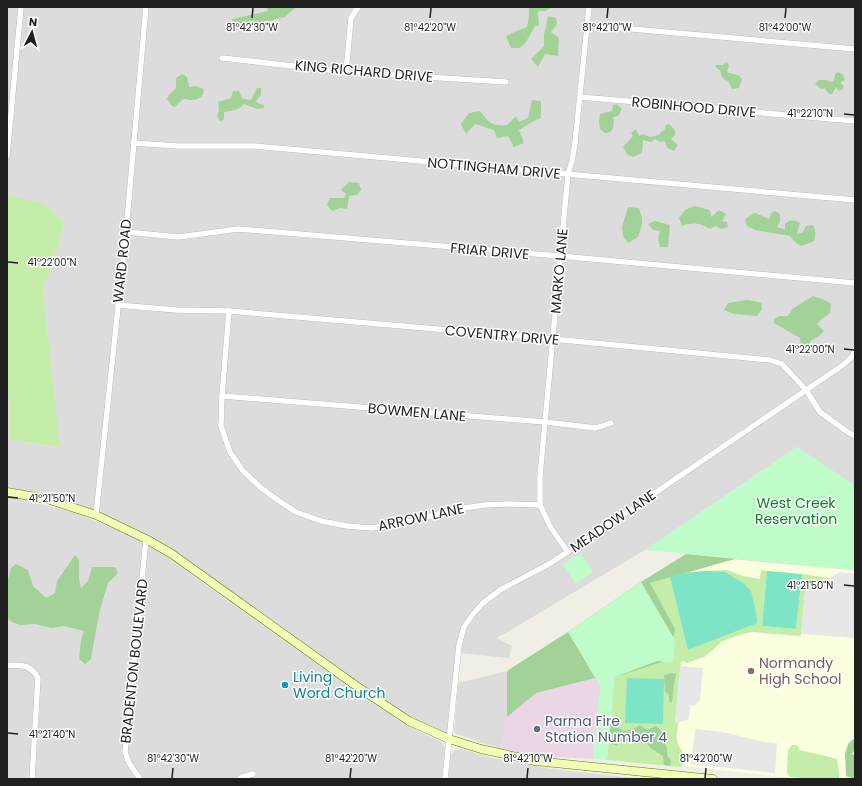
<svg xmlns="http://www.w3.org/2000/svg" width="862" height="786" viewBox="0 0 862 786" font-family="Poppins,sans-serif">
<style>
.residential{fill:#dddcdc}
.industrial{fill:#ead6e4}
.education{fill:#fcffdf}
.grass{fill:#c3eda8}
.forest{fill:#a2d297}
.park{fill:#bffcca}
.pitch{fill:#7ee4c7}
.parking{fill:#e7e7e7}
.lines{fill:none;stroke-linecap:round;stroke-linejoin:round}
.street-casing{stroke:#a6a6a6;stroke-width:6}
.secondary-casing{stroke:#627c00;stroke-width:9}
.street{stroke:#fff;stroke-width:5.5}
.secondary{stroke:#f2fdb6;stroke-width:8}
.ticks{fill:none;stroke:#1f1f1f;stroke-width:1.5}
.education-dot{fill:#8d6e63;stroke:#fff;stroke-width:1.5}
.culture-dot{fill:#0f9aa8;stroke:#fff;stroke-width:1.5}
.service-dot{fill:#5c6f8a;stroke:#fff;stroke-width:1.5}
.labels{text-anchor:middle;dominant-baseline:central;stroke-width:3;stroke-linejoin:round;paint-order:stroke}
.street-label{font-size:14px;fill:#1f1f1f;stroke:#fff}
.park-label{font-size:14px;fill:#05851d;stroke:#fff}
.education-label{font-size:14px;fill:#785e54;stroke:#fff;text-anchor:start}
.culture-label{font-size:14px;fill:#0d838f;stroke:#fff;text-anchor:start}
.service-label{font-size:14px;fill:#4e5e75;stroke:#fff;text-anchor:start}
.ticks-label{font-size:10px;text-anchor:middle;fill:#1f1f1f;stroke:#fff;stroke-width:3;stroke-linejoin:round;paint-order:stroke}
</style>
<rect width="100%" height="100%" fill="#f0eee5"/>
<g class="residential">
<path d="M7 7H855V485L852 484 797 447 645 550 497 638 512 646 509 658 458 653 449 739 409 721 172 554 96 515 7 492V395L9 397V440L59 447 43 291 65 224 45 204 7 194Z"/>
<path d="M7 496 32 502 76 513 129 535 170 558 214 591 310 659 403 723 443 743 445 748 442 779H7Z"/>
<path d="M507 671V717L501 749 454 733 458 683Z"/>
<path d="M461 749 492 758 551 769 643 779H448L451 754 455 750Z"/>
</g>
<path class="industrial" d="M595 678 600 686 593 759 538 756 501 749 507 717 536 693Z"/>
<path class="education" d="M731 559 855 571V779H800L611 758 650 583Z"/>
<g class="grass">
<path d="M7 194 45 204 65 224 43 291 60 447 9 440V397L7 395Z"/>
<path d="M727 570 743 576 760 579 761 570 767 571 762 626 796 629 802 574 829 578 805 592 801 634 800 636 751 632 736 636 721 642 713 650 704 657 687 663 684 661 681 662 675 722 678 723C678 728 676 735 677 740 678 751 691 755 681 767L607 760 615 677 657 604 650 583 670 577 683 573 706 571Z"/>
<path d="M792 745H798L799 750 830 757 837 759 839 773V779H813L791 777 788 775 787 770 788 750Z"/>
</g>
<g class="forest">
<path d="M266 7H296L285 17 276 19 259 26 233 24 232 19 268 11Z"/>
<path d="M529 7H551L546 11H538L539 26H535L526 42 520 48H511L506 36 514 32 527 27 529 16Z"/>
<path d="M548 16 556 18 557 24 551 32 559 38 558 56 545 54 538 67 531 59 544 46V35Z"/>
<path d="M727 62 729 66 727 71 729 73 738 75 742 79 739 88 732 89 728 81 725 80 721 75 720 70 716 68V65H722Z"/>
<path d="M838 72 843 75 845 80 840 83 844 86 842 90 839 91 836 87 832 94C828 94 827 92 825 88L821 89 815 84 819 80H826L832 82 834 80 835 74Z"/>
<path d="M182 74 187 77 189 87 196 86 204 89 203 95C196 102 192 100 183 99L175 107 172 106 167 99 169 95 176 88V78Z"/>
<path d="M257 88H261V95L256 100 257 103 264 105V108L257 109 244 104C238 110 233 111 224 112V119L220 122 217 116 219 110 218 102 231 98 233 91H239L243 99 251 100Z"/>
<path d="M532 100 541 101V118C532 121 527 126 519 130L524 143 514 147 508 136 497 138 494 130 475 124 466 134 461 124 469 113 480 111C489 123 491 126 507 125L516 116 519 122 528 118Z"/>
<path d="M617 104 622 109 618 116 613 117C614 120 615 128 611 131 611 132 606 133 605 133L600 129 599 122 600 114 612 111 613 105Z"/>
<path d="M669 124 675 130V135L671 139 678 145 674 151 667 148 665 141 660 142 655 139 651 142 643 140 642 153 633 157 627 154 623 147 633 136 631 133 636 129 639 136 643 134 650 137 659 135 662 131H664L666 125Z"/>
<path d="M349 182 359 183 361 190 357 195 349 196 347 209 340 208 332 211 327 205 330 198H344L346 194 341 190Z"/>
<path d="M695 206 710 210 711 217 719 210 726 214 722 221 727 222 728 227 721 229 716 226 710 229C699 223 694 222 682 226L679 218 686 209Z"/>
<path d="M628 207 639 208 642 218V224L638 237 628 243 623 236 622 227Z"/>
<path d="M775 211 780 214V222L777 227 785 229V224L790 220 796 221 800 223 797 234 802 233 806 226 813 225C816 230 816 235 814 241L801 246 795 242 790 236 755 230 747 226 745 219 755 213 769 219 771 213Z"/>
<path d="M655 221 670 225 668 247H660L658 238 660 231 653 230 648 224Z"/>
<path d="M813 296 825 300 831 304 830 313 822 319 817 324 824 331 818 337 810 341 813 352H807L801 345 800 338 774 323V319L779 316H788L792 309Z"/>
<path d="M747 300 754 301 761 303 762 309 757 316 734 314 724 310 728 303Z"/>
<path d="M686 554 855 570 735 559 650 583 675 629 673 640 671 659 615 677 611 714 598 713 600 686 595 678 536 693 507 717V671L568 632 641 582Z"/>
<path d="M75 555 79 560V579L81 588 88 581 92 567H115L118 573 108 583 100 610 96 630 91 659 85 664 79 659 81 640 84 631 64 626 52 628 35 624 20 625 12 622 7 618V583L11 568 16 564 28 570 33 586 46 598 55 593 57 581Z"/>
<path d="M672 673 676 674 675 680 674 683 672 703 669 702V695L665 691 664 675Z"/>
<path d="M607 723 615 725 623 731 631 730 640 725 647 730 656 726 664 733 667 738 665 743 667 748V755L671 761 670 766 664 765 663 756 652 749 646 743 642 741 636 744 631 740 620 741 617 746 602 739Z"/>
<path d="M853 739 855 741V749L852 754 855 756V779L846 776 845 754 848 744Z"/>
</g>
<g class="park">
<path d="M797 447 852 484 855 485V570L645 550Z"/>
<path d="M580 553 593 572 576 584 563 564Z"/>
<path d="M641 582 675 640 673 663 657 661 615 677 607 760 593 759 600 686 568 632Z"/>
</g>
<g class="pitch">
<path d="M706 571 725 572 743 583 751 591 756 612 757 623 688 650 670 577 683 573Z"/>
<path d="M767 571 802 574 796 629 762 626Z"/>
<path d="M627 678 664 679 663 724 625 723Z"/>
</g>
<g class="parking">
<path d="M840 572 855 574V639L845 637 801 634 805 592Z"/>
<path d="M680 666 703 668 700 700 694 706 690 705 689 719 678 723 675 722Z"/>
<path d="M695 729 723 732 764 742 777 743 775 773 691 764Z"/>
</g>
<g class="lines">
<defs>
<g id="street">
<path d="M587 25 855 49"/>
<path d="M222 58 346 72 506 82"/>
<path d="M346 72 351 18 358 7"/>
<path d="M580 97 855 121"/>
<path d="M133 143 178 146H254L855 200"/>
<path d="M7 156 21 7"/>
<path d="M126 232 179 237 238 229 560 256 855 283"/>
<path d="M118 305 176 310 229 311 553 339 770 360 782 364 806 390 820 412 849 433 855 436"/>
<path d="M229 311 222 396 221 426 230 452 243 471 260 487 279 501 296 512 321 521 347 526 372 528 412 521 457 509 485 505 508 504 540 505"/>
<path d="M222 396 545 422 596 428 611 423"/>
<path d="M96 515 126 232 146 7"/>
<path d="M568 552 551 528 540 505V476L568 174 572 161 575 143 589 7"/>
<path d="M7 665C22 666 29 663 38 678L32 779"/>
<path d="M140 779 129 763 125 752 146 539"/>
<path d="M239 779 242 777 253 774"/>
<path d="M445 779 459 645 464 627 473 614 483 603 500 590 549 564 586 540 843 365 853 356 855 349"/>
</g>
<path id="secondary" d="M7 492 47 499 96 515 146 539 172 554 355 685 409 721 449 739 481 749 535 761 713 779"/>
</defs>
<use href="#street" class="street-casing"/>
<use href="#secondary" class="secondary-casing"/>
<use href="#street" class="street"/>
<use href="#secondary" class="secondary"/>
</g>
<path class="ticks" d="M252 18 253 8M430 18 431 8M607 18 608 8M785 18 786 8M844 114 854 115M8 262 18 263M844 349 854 350M8 497 18 498M844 585 854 586M8 733 18 734M172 778 173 768M350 778 351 768M527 778 528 768M705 778 706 768"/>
<circle class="education-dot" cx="751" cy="671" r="4"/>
<circle class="culture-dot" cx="285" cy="685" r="4"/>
<circle class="service-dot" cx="537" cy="729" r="4"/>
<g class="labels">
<g class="street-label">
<text transform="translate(364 71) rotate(5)">KING RICHARD DRIVE</text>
<text transform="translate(694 107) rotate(5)">ROBINHOOD DRIVE</text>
<text transform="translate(494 168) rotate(5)">NOTTINGHAM DRIVE</text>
<text transform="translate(490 251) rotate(5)">FRIAR DRIVE</text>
<text transform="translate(122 261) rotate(-84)">WARD ROAD</text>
<text transform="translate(559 271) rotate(-85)">MARKO LANE</text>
<text transform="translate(502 335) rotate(5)">COVENTRY DRIVE</text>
<text transform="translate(417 412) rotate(5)">BOWMEN LANE</text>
<text transform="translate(421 517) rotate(-12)">ARROW LANE</text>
<text transform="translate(613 521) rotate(-34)">MEADOW LANE</text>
<text transform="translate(134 661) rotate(-84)">BRADENTON BOULEVARD</text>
</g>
<g class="park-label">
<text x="796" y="503">West Creek<tspan x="796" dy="16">Reservation</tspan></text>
</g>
<g class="education-label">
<text x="759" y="663">Normandy<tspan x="759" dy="16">High School</tspan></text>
</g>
<g class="culture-label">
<text x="293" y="677">Living<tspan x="293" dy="16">Word Church</tspan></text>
</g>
<g class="service-label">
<text x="545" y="721">Parma Fire<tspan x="545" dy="16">Station Number 4</tspan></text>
</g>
</g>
<g class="ticks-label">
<text x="252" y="31">81°42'30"W</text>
<text x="430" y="31">81°42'20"W</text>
<text x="607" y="31">81°42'10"W</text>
<text x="785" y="31">81°42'00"W</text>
<text x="810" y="117">41°22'10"N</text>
<text x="52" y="266">41°22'00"N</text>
<text x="810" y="353">41°22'00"N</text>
<text x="52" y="502">41°21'50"N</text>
<text x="810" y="589">41°21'50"N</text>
<text x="52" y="738">41°21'40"N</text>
<text x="173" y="762">81°42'30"W</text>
<text x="351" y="762">81°42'20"W</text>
<text x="528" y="762">81°42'10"W</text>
<text x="706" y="762">81°42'00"W</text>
</g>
<rect width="862" height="786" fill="none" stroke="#1f1f1f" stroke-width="16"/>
<g transform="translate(32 32) rotate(6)" stroke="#ffffff" stroke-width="3" paint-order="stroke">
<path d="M0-3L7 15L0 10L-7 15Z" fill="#1f1f1f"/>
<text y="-6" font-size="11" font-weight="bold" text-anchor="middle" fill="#1f1f1f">N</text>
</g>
</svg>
